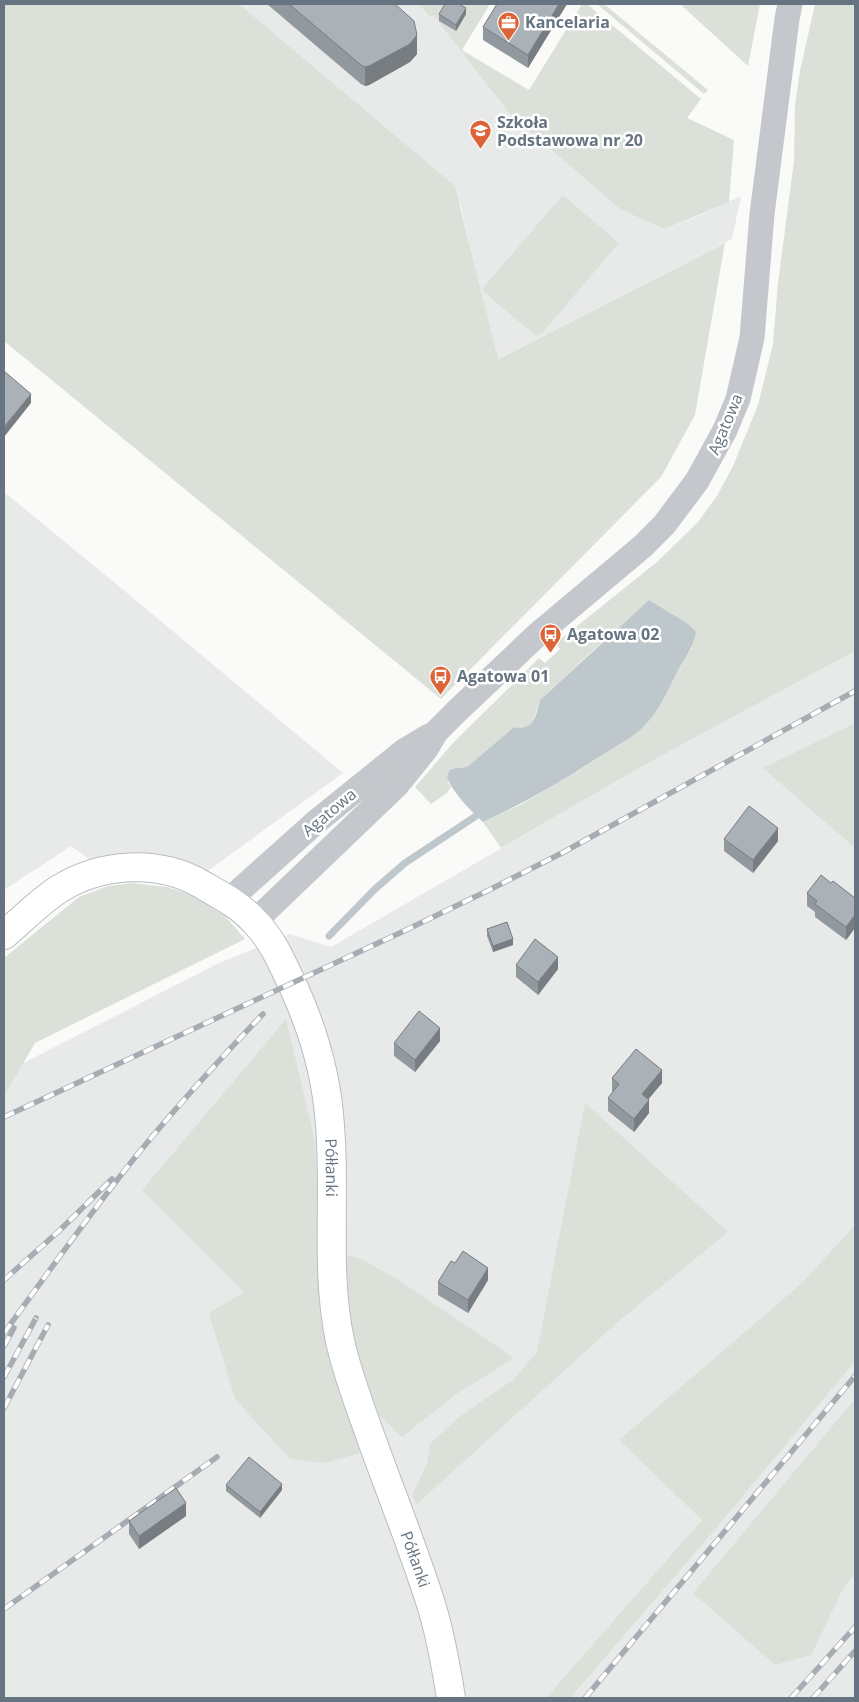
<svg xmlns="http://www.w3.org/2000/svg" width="859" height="1702" viewBox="0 0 859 1702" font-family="'Open Sans',sans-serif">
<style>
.built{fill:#e8e9e9}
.green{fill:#dbe1d9}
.water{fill:#bec7cc}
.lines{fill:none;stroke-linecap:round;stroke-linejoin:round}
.stream{stroke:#bec7cc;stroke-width:7}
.secondary-casing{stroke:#b8bdc1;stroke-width:30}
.street{stroke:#c4c7cb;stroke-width:25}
.secondary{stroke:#fff;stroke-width:28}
.rail-casing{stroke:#a7acb2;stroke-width:5.5}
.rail{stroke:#fff;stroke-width:4;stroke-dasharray:11;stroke-linecap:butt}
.wall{fill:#92999e}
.shaded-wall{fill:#777d81}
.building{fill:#aab2b8;stroke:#777d81}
.labels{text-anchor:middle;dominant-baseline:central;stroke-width:5;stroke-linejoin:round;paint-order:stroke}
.poi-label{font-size:16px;font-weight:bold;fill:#667481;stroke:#fff;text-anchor:start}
.street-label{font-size:16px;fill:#667481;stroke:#fff}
</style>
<rect width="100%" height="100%" fill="#fafaf8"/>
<g class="built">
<path d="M239 4H418L429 18 433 15 509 113 665 229 696 217 741 196 732 239 497 359 460 203Z"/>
<path d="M4 492 115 583 343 773 195 880 105 870 71 846 4 890Z"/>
<path d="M855 651V1698H4V1073L217 964 290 934 331 947 650 762Z"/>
</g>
<g class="green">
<path d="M4 4H239L455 186 498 359 725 243 695 415 661 477 441 699 4 341Z"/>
<path d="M418 4H490L462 50 529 90 582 4H587L701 99 687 118 734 140 729 202 665 229 620 209 509 113 433 15 430 18Z"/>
<path d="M597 4H604L708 90 704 94Z"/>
<path d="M680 4H760L748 66Z"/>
<path d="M815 4H851L855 6V651L650 762 501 848 483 822 520 805 586 766 622 742 678 670 692 648 687 623 649 600C622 626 593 649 567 675 559 683 549 690 542 699 532 712 539 732 514 727L467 767 456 768 448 782 451 787 447 793 431 804 415 787 453 743 539 658 545 663 560 649 556 643 657 562 698 522 717 496 733 466 758 405 773 344 778 283 794 161 795 105 800 71Z"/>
<path d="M563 195 619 243 543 332 536 336 483 291V288Z"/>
<path d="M855 723V848L763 768Z"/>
<path d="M132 883 167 887 189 894 206 903 225 916 245 939 35 1043 4 1096V958L79 897 108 886Z"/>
<path d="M286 1019 315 1141 322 1290 335 1363 360 1453 324 1463 290 1459 235 1399 209 1313 244 1292 142 1190Z"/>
<path d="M585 1103 728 1232 619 1321 417 1504 412 1495 427 1464 430 1444 459 1417 513 1380 537 1352Z"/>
<path d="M855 1225V1361L713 1532 570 1698H546L702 1520 619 1440 803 1282Z"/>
<path d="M346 1255 359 1258 397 1279 514 1358 456 1394 402 1437 378 1414 351 1333Z"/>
<path d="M855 1399V1574L845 1585 811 1655 775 1665 693 1593Z"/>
</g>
<path class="water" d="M649 600 687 623 696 632C692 650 687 655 678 670 668 689 660 710 645 725 635 736 619 744 607 752 567 778 527 802 483 822 472 812 450 790 447 776L450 770 456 768 467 767 514 727C534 731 536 716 540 700Z"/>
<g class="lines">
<path class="stream" d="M329 936 375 889 405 863 476 816"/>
<defs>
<g id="secondary">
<path id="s1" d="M4 935C22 920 39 902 59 889 101 863 158 859 201 884 220 895 240 905 255 922 273 940 283 965 294 988 314 1032 327 1078 330 1126 336 1197 325 1270 340 1341 347 1373 359 1404 370 1435 390 1491 412 1545 430 1601 440 1632 446 1666 451 1698"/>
</g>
</defs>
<use href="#secondary" class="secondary-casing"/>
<g class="street">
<path d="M231 901 240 890 316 822 404 751 429 736"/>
<path d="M255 921 397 785 426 749 436 732 457 711 537 635 643 546 664 525 697 481 725 430 738 399 752 338 762 214 787 19 790 4"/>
</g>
<use href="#secondary" class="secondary"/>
<defs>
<g id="rail">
<path d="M4 1117 404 931 487 891 562 853 855 691"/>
<path d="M4 1280 59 1231 112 1179"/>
<path d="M4 1333C49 1271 93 1209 141 1150 180 1103 221 1058 263 1014"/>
<path d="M4 1346 14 1328"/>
<path d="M4 1377 36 1318"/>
<path d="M4 1408 48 1325"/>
<path d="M4 1609 217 1457"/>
<path d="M585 1698 855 1376"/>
<path d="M791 1698 855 1627"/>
<path d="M813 1698 855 1651"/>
</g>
</defs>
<use href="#rail" class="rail-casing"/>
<use href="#rail" class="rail"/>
</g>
<g class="wall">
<path d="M267 4H395L417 54 410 62 369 85 365 86 361 84Z"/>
<path d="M497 4H567L528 68 483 40V27Z"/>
<path d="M439 14H466L456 31 439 21Z"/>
<path d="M724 839 778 841 753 873 724 851Z"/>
<path d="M831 883 855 898V928L846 940 815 917V912L807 906V893Z"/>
<path d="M487 929 513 945 493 952 487 936Z"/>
<path d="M516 965 558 969 538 995 516 977Z"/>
<path d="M440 1041 415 1072 394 1056V1043Z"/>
<path d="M612 1078 662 1083 648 1099 649 1113 634 1132 608 1111V1098L613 1092 612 1091Z"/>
<path d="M488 1280 468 1313 438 1295V1282Z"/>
<path d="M226 1485 282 1490 260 1518 226 1491Z"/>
<path d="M186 1516 139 1549 129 1534V1521Z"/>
</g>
<g class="shaded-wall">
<path d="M559 4H567L528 68V55Z"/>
<path d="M466 8V14L456 31V25Z"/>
<path d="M417 35V54L410 62 369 85 365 86V67Z"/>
<path d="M31 394V403L4 437V427Z"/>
<path d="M778 828V841L753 873V860Z"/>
<path d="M855 915V928L846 940V927Z"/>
<path d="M513 939V945L493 952V946Z"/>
<path d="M558 957V969L538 995V982Z"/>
<path d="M440 1028V1041L415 1072V1060Z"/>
<path d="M662 1070V1083L642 1107V1094Z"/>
<path d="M649 1100V1113L634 1132V1119Z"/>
<path d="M488 1268V1280L468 1313V1300Z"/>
<path d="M282 1484V1490L260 1518V1512Z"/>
<path d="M186 1503V1516L139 1549V1536Z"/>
</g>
<g class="building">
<path d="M289 4H395L414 21 417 35 410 44 369 66 365 67 361 65Z"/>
<path d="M445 4H459L466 8 456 25 439 14Z"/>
<path d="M497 4H559L528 55 483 27Z"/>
<path d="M4 371 31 394 4 427Z"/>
<path d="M749 806 778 828 753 860 724 839Z"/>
<path d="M821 875 831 883 833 881 855 898V915L846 927 815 904 817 901 807 893Z"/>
<path d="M507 922 513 939 493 946 487 929Z"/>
<path d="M535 939 558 957 538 982 516 965Z"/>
<path d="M419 1011 440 1028 415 1060 394 1043Z"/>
<path d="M636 1049 662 1070 642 1094 649 1100 634 1119 608 1098 619 1084 612 1078Z"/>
<path d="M463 1251 488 1268 468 1300 438 1282 451 1261 455 1263Z"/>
<path d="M249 1457 282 1484 260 1512 226 1485Z"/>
<path d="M176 1488 186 1503 139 1536 129 1521Z"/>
</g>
<defs>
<symbol id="office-pin" viewBox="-11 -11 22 30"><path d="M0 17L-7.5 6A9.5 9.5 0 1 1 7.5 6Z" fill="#dc6436" stroke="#fff"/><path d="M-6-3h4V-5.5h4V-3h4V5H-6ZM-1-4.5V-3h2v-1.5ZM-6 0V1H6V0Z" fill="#fff"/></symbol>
<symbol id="school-pin" viewBox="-11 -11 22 30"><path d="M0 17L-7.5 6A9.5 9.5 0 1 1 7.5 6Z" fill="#dc6436" stroke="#fff"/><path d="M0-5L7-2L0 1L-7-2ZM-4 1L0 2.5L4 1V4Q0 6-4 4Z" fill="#fff"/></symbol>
<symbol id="bus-pin" viewBox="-11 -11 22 30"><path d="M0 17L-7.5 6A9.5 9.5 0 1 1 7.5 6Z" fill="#dc6436" stroke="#fff"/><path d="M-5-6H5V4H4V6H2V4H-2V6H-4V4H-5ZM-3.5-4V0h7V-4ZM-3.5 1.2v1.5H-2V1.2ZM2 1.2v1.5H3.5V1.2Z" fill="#fff"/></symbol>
</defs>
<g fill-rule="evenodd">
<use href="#office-pin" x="496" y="10" width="25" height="34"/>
<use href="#school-pin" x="468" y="118" width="25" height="34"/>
<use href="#bus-pin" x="538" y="622" width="25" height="34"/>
<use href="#bus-pin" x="428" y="664" width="25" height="34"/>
</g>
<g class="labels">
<g class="poi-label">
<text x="525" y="22">Kancelaria</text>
<text x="497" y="122">Szkoła<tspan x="497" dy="18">Podstawowa nr 20</tspan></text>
<text x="567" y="634">Agatowa 02</text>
<text x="457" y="676">Agatowa 01</text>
</g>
<g class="street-label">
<text transform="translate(725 424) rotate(-67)">Agatowa</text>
<text transform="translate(329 812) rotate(-40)">Agatowa</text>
<text stroke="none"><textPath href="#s1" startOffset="549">Półłanki</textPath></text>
<text stroke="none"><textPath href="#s1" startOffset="954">Półłanki</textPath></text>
</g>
</g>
<rect width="859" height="1702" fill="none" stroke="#667481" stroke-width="10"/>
</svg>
